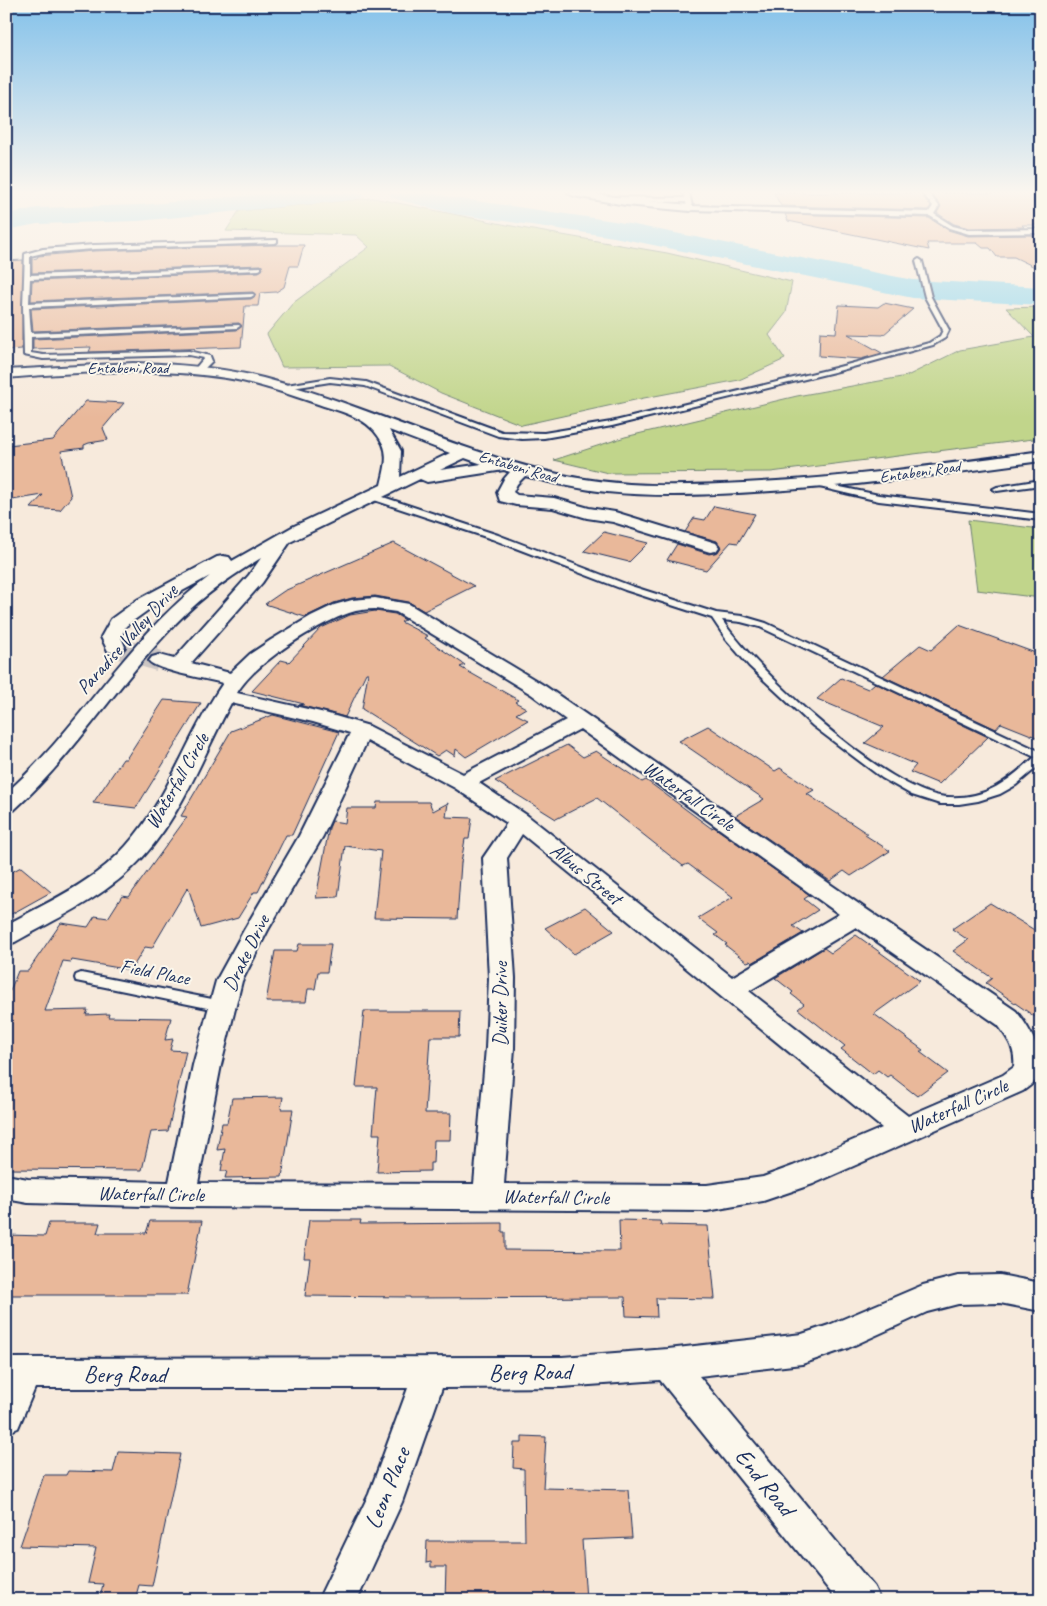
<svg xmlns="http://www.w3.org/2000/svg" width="1047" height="1606" viewBox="0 0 1047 1606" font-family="Caveat,sans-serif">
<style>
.green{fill:#c1d58b;stroke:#6e8274}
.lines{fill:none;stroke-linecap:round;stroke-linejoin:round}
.river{fill:#8bd4ec;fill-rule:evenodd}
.building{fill:#e9b89a;stroke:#1b2f5e}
.street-tunnel{stroke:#cbc5c3;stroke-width:21;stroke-dasharray:21 10;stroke-linecap:butt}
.lane-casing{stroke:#1b2f5e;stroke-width:4}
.street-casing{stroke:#1b2f5e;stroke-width:4}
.lane{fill:#fbf7ec;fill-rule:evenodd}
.street{fill:#fbf7ec;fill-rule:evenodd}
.labels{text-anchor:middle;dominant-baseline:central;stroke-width:4;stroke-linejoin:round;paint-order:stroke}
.far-street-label{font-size:16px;fill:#1b2f5e;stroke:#fbf7ec}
.street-label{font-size:20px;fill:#1b2f5e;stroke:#fbf7ec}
.near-street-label{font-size:24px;fill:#1b2f5e;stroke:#fbf7ec}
</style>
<rect width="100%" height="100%" fill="#f7eadc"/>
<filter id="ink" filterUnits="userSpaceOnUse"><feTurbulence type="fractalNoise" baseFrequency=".02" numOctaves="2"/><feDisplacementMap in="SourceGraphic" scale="10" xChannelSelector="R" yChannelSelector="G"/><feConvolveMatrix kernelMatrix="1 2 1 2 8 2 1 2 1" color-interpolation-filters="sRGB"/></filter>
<g filter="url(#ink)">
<g class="green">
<path d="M373 198 527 229 667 253 792 282 786 313 769 335 785 359 739 380 644 398 522 425 441 393 389 366 282 367 267 334 293 303 369 247 356 235 226 231 239 211Z"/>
<path d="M1041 307V438L771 472 608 473 554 460 625 437 797 396 907 376 960 350 1034 337 1006 308Z"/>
<path d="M968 520 1041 529V598L977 590Z"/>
</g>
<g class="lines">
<g class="river">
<path d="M275 193H364L361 198 352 200 138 221 37 224 6 230V214L37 208 138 205Z"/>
<path d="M389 193H431L455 198 614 221 913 280 1041 287V305L913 298 614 237 455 214 392 198Z"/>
</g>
</g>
<g class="building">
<path d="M774 193H920L931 206 928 210 781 206Z"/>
<path d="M930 193H1041V225H1022L1024 227 969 228 954 224 937 213 941 206Z"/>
<path d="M785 214 929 218 948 230 968 236 1032 235 1041 245V270L1014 257H997L990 248H983L977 243H927L929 250 788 221Z"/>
<path d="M270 245H304L298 266H290L284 287 276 292 260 293 258 306H245L241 347 89 352 91 347 33 349V339L237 330 242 326 239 323 33 331 31 309 251 299 256 295 253 292 31 301 32 281 259 272 263 269 261 265 32 273V259L37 258 38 256 94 251Z"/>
<path d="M23 260 22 349 6 350V261Z"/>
<path d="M884 303 913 309 883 335 848 334 882 353 861 359 819 356 820 332 836 333 839 305 878 307Z"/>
<path d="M86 401 124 403 103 428 108 440 89 443 84 445V448L61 451 71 497 60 510 31 508 43 495 6 501 8 445 53 440Z"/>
<path d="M714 506 755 514 738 543 731 542 706 570 667 560 677 544 709 554 718 552 721 547 717 541 685 532 694 518 705 520Z"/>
<path d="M604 532 648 543 629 562 584 551Z"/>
<path d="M394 543 474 586 424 611 409 602 375 596 352 598 334 603 305 617 265 604 284 591Z"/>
<path d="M375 611 395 614 405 620 401 622 428 636 425 638 465 665 460 667 518 700 515 702 526 708 516 714 528 720 466 757 456 749 455 756 446 750 437 756 362 709 368 673H366L345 717 299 705 304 704 252 691 281 660 289 662 321 628 350 615Z"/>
<path d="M959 625 1041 655V739L1001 723 996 729 883 676 920 645 931 650Z"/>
<path d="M841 678 868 689 875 683 988 737 939 784 910 772 916 765 865 743 884 727 817 699Z"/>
<path d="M164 700 201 703 136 808 93 803 123 759H126Z"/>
<path d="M273 715 339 732 292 835H286L258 892H254L238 918 201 928 188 887 152 948 145 947 131 970 72 960 71 962 63 961 45 1011 88 1010 86 1015 109 1014 108 1017 171 1018 165 1040 173 1039 170 1050 186 1051 168 1131 151 1132 142 1170 6 1169V991H10L18 971H28L61 923 88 927 95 916 108 918 122 896 129 897 187 817 181 816 231 731Z"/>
<path d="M708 726 775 771 780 768 814 790 807 794 868 834 865 835 890 851 851 876 844 871 830 881 735 816 764 799 679 741Z"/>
<path d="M567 745 583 757 596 751 642 782 646 780 711 828 714 827 810 895 804 899 818 910 793 926 803 933 752 963 750 961 747 962 725 945 727 944 715 935 718 933 698 918 733 897 688 864 683 866 597 798 556 819 495 781Z"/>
<path d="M377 802H429L433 811 448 803 446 817 472 818 469 839H465L461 863 457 919 374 918 381 851 345 846 338 897 316 898 329 828 332 821 345 823 347 808H376Z"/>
<path d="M21 867 51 892 6 917V875Z"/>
<path d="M990 903 1041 934V1021L986 983 992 978 953 951 968 940 952 929Z"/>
<path d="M585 907 614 931 574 954 545 928Z"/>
<path d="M856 935 920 981 874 1014 923 1050 920 1052 948 1073 917 1096 890 1075 887 1077 878 1070 873 1074 841 1049 845 1046 798 1009 804 1004 791 994 793 992 775 978 824 948 831 953Z"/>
<path d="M299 944H331L327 972H318L315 989H308L306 1002H266L275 951H297Z"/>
<path d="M364 1011H460L459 1037H430L425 1113H451L450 1140H434L433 1163H430V1171L377 1172 380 1134H373L377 1087H356Z"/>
<path d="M283 1097 281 1109H293L282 1177 225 1178 227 1171H221L225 1149 217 1150 222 1123H227L232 1098Z"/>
<path d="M309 1220H361L360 1224 502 1223V1232H505V1250L620 1251 619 1220 660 1221 661 1225 708 1226 715 1299 656 1298 657 1317 626 1316 625 1297 410 1298V1297L305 1296 310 1258H304Z"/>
<path d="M150 1221H202L187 1295H6V1235L45 1236 49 1223H100L97 1233H146Z"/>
<path d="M522 1436 546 1437 543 1488 628 1490 632 1538 582 1540 586 1600H445L446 1567H431V1562L426 1563 427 1541H525L524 1469 513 1468 514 1443H522Z"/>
<path d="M118 1452 180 1454 152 1586 139 1585 135 1599 100 1597 103 1584 88 1583 96 1548 20 1546 44 1475H66L68 1471 113 1472Z"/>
</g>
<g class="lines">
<path class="street-tunnel" d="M115 647 159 661"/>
<defs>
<g id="lane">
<path d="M683 193H689L692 206 929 212 933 206 922 193H928L939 206 934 214 953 226 969 230 1041 229V233L969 234 949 228 930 216 690 210 687 208 686 202 610 201 607 199 610 197 685 198Z"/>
<path d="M277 240V242L275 243 94 249 43 253 30 256V275L261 267V269L259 270 30 279 29 303 253 294 254 295 251 297 29 307 31 333 239 325 240 326 237 328 31 337V353L43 355 189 351 210 356 212 361 200 373 193 371 204 358 189 355 43 359 24 355 23 305 25 254 43 249 94 245Z"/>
<path d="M919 259 922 261 931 297 949 330 945 338 933 345 838 371 612 426 544 438 522 439 498 436 365 386 330 382 280 390 276 388 280 386 330 378 366 382 502 432 544 433 611 422 835 368 929 343 940 336 943 330 925 297 916 261Z"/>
<path d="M1041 480V485L997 491 993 489 997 487Z"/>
<path d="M811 481 879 495 1041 514V520L879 501 811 485Z"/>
<path d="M371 493 498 535 631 586 716 613 742 616 766 623 1041 752V764L1016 785 1000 794 978 801 959 804H940L912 795 882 778 813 726 749 666 726 639 712 618 625 590 492 539 368 498V494ZM722 620 741 622 760 627 1035 757C1007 781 988 799 948 797 889 795 755 669 722 620Z"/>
<path d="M81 973 222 1001 227 1003 229 1006 227 1009 222 1011 76 981 75 978 76 975Z"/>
</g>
<g id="street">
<path d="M568 193H592L626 199 690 205 696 208 690 211 626 205 574 196Z"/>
<path d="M133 363C177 364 220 367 263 378 364 404 457 452 558 474 619 488 683 486 744 483 844 478 942 465 1041 451V461C946 474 850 487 754 492 705 495 656 497 607 492 579 489 552 483 525 476L517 484 513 492 517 495 554 498 589 508 615 512 716 543 719 547 716 551 710 552 613 522 587 518 553 508 516 505 500 501 497 492 504 479 510 472 504 470 427 482 420 479 290 542 262 583 191 663 230 673 250 654 271 640 311 616 334 605 352 600 375 598 409 604 545 686 866 909 1016 1011C1029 1027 1047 1057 1038 1078 1034 1083 1028 1087 1023 1091L813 1184 763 1201 707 1211 181 1207 28 1203 6 1199V1175L28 1179 169 1182 193 1065 216 981 244 930 299 836 350 733 313 722 231 703C201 759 178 826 131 869 98 900 54 920 15 942L6 945V925C48 902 94 882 126 846 169 799 187 735 223 683 208 679 155 670 149 661L152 657 159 655 174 659 249 575 261 558C226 579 193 603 166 634 112 692 73 756 14 810L6 812V793C82 726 127 637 210 576L151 608 126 626 121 637 125 647 122 651 115 653 108 651 101 637 111 619 137 600 217 557 223 556 229 557 232 561 292 527 381 485C384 472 389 457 383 444 370 417 344 413 318 404 288 394 257 383 226 378 153 367 80 372 6 378V370ZM389 430 450 453 400 477 401 451ZM465 458 482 464 440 470ZM375 609 396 612 531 694 566 720 463 774 369 726 325 713 237 693C254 663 317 624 349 613 358 610 366 609 375 609ZM580 729 839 914 732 977 528 816 479 783ZM367 741 455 788 507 823 483 858 489 978 486 1048 474 1184 198 1183 221 1065 242 981 268 930 323 836ZM522 834 882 1128 793 1166 763 1177 707 1185 504 1184 514 1048 515 978 507 858ZM856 927 998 1025C1008 1039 1016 1049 1014 1067L1003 1075 908 1116 749 991Z"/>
<path d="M1000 1275 1041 1283V1311L1000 1303 958 1304 927 1312 848 1348 802 1364 699 1376 874 1587 880 1600H837L660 1380 562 1387 442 1388 402 1502 357 1600H318L369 1494 408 1388H35L18 1428 6 1433V1358L562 1357 668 1349 802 1334 829 1325 923 1285 958 1276Z"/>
</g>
</defs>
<use href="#lane" class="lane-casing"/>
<use href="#street" class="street-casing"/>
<use href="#lane" class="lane"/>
<use href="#street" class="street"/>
</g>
</g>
<linearGradient id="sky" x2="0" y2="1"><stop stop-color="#83c1ea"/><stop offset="0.46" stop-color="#fbf6ef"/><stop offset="1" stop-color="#fbf6ef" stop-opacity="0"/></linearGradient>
<rect width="1047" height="418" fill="url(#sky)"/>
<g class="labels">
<g class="far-street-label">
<text x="128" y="368">Entabeni Road</text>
<text transform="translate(518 467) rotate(16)">Entabeni Road</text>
<text transform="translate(920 472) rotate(-8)">Entabeni Road</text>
</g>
<g class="street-label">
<text transform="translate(127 639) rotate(-48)">Paradise Valley Drive</text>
<text transform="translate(177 781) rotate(-60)">Waterfall Circle</text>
<text transform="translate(689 796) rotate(35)">Waterfall Circle</text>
<text transform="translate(586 874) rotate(39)">Albus Street</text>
<text transform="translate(246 953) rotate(-64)">Drake Drive</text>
<text transform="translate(155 972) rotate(11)">Field Place</text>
<text transform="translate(500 1004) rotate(-90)">Duiker Drive</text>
<text transform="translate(958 1106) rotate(-24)">Waterfall Circle</text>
<text transform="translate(151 1194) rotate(1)">Waterfall Circle</text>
<text transform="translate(556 1197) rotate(1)">Waterfall Circle</text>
</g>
<g class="near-street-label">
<text transform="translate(530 1372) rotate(-1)">Berg Road</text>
<text x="125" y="1374">Berg Road</text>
<text transform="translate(765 1482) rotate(51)">End Road</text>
<text transform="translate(387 1488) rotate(-68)">Leon Place</text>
</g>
</g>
<rect width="1047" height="1606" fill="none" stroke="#fbf7ec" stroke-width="25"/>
<rect x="12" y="12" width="1022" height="1581" fill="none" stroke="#1b2f5e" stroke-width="2" filter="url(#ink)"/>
</svg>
